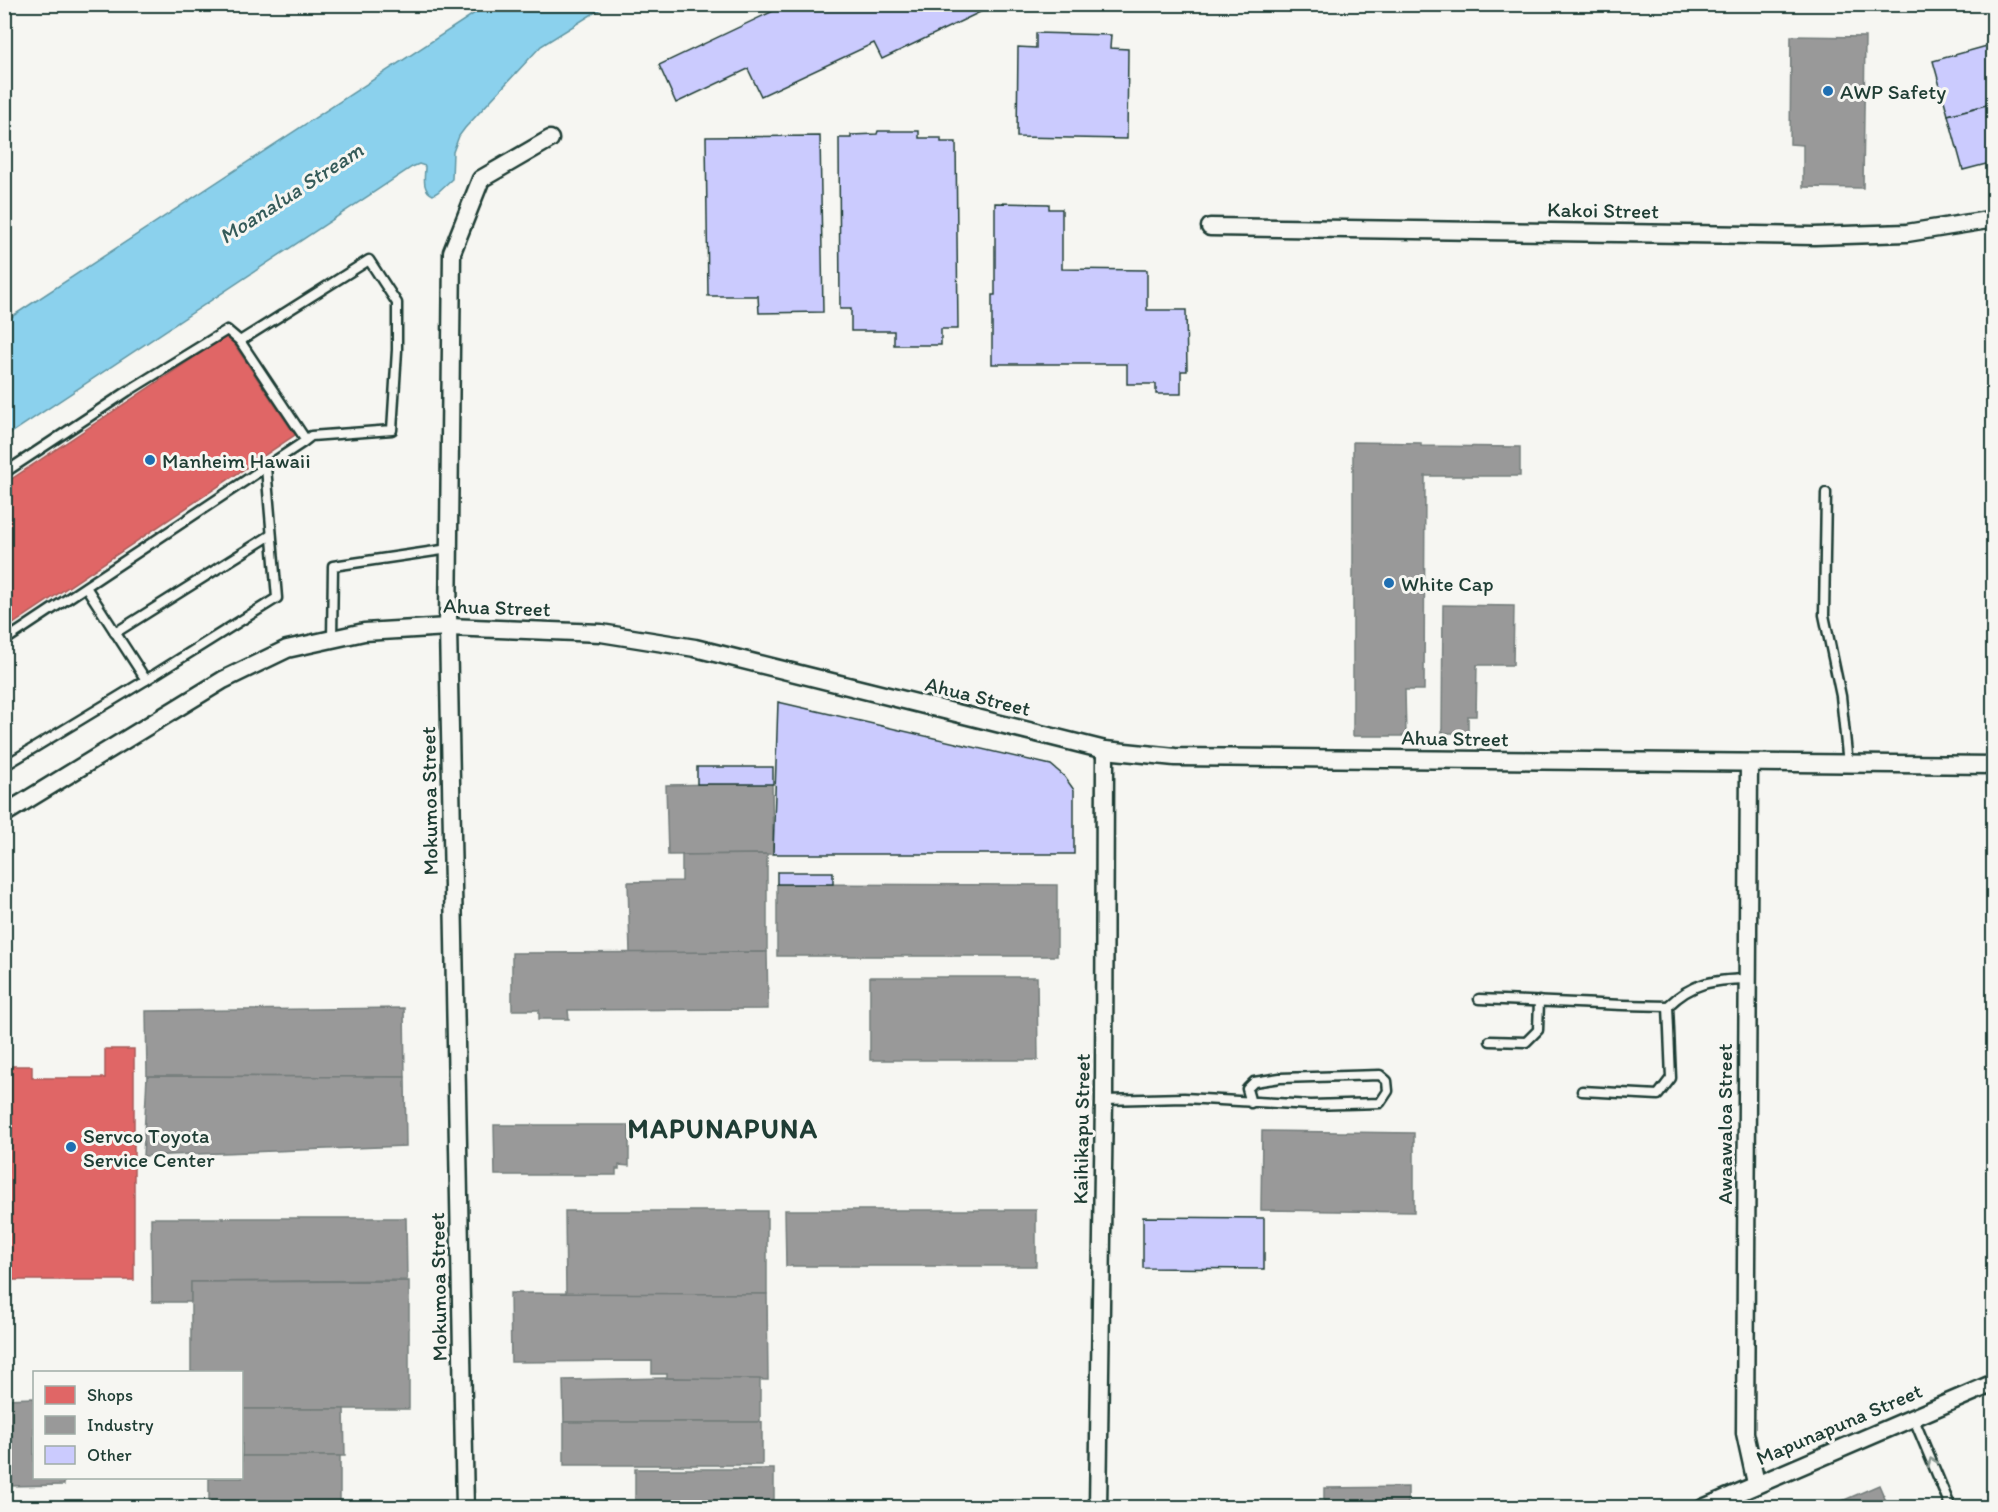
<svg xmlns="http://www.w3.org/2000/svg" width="1998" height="1512" viewBox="0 0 1998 1512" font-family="Itim,sans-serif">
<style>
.water{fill:#8bd1ed;stroke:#6096a3;stroke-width:1.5}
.shops{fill:#e06666;stroke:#a65a57;stroke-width:1.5}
.industry{fill:#999;stroke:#747d7b;stroke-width:1.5}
.building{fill:#cbcbfe;stroke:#1f3d34;stroke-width:1.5}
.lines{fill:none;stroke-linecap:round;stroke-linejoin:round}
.lane-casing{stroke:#1f3d34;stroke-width:13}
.street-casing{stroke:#1f3d34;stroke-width:21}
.lane{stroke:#f6f6f2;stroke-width:8}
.street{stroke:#f6f6f2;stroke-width:16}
.oneway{stroke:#8a9a93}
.poi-dot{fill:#1f6fb2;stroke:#f6f6f2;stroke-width:2}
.labels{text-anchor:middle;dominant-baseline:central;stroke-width:6;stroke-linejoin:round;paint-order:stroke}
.poi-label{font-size:21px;fill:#1f3d34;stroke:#f6f6f2;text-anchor:start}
.street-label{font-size:21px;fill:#1f3d34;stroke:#f6f6f2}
.water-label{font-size:22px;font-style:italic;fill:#355b59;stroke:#f6f6f2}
.district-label{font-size:27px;font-weight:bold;letter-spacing:1.5px;fill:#1f3d34;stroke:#f6f6f2}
</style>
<rect width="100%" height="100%" fill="#f6f6f2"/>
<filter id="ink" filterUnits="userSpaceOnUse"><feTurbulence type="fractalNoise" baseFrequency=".0167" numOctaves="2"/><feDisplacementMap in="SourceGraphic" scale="12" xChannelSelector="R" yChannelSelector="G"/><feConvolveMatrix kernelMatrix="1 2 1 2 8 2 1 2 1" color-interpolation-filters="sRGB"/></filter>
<g filter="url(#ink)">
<path class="water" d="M487 5H607L541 46 465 128 459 136 453 152 452 179 438 192 433 195C421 190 425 176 425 166L419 164 412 167 5 437V321Z"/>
<g class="shops">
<path d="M228 335 295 435 4 630V484Z"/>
<path d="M105 1049H134V1280H4V1216H8V1066H32V1078H105Z"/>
</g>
<g class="industry">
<path d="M1791 36 1865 37 1863 188 1803 187V145L1790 144Z"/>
<path d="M1353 442 1421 443V446L1520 447V476H1425L1424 690H1405L1406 736H1353Z"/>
<path d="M1443 605 1514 606 1513 665H1477L1476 716H1468V733H1442Z"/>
<path d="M772 783 773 854 668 855 666 785Z"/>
<path d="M767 854V952L630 953 628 882 682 881V855Z"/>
<path d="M777 884 1057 885V956H777Z"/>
<path d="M767 952 768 1009 568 1010 569 1019H539V1010H512V953Z"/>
<path d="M870 977H1037L1038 1060H870Z"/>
<path d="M404 1008 405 1077 147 1076 146 1011Z"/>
<path d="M147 1076 405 1077 406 1146 143 1156Z"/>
<path d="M494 1125H629V1166L619 1165V1169H616V1175H495Z"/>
<path d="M1262 1131 1414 1133V1212L1261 1210Z"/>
<path d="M785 1210H1036V1266H786Z"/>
<path d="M565 1211H767V1294H566Z"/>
<path d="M151 1218H406L407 1280 191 1282V1302H152Z"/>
<path d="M409 1281V1409H242V1372H191V1282Z"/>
<path d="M510 1293 767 1294 768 1380 667 1378V1374H652V1361L511 1362Z"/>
<path d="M667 1378 760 1379V1422H564L563 1380Z"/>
<path d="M34 1398V1478H64V1485L4 1486V1399Z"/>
<path d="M242 1409H344L345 1456H242Z"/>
<rect x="564" y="1422" width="198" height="43"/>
<path d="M242 1456H340V1508H209V1478H242Z"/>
<path d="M635 1469H774V1500L635 1501Z"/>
<path d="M1879 1485 1889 1508H1828V1507Z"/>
<path d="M1408 1487V1508H1324V1488Z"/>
</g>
<g class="building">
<path d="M788 4H997L882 59 874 43 761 96 748 69 676 103 659 65Z"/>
<path d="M1036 33 1111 35 1110 48 1128 49 1127 139 1017 137 1018 47 1036 48Z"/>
<path d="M1994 44V103L1948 115 1933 61Z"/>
<path d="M1994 103V162L1963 170 1948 115Z"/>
<path d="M878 131H919V138H941V142H956L958 329H941V345H894V331H851V309H840L839 138H851V135L877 134Z"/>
<path d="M820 136 823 312 759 313 758 296H708L706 137Z"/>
<path d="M995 203 1049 204V209H1062V269L1147 270V310H1186L1187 371H1181V394H1156V384H1127V364H992V295H995Z"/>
<path d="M778 702 1051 765 1064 776 1074 790V854H773Z"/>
<rect x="697" y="767" width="76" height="17"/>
<rect x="777" y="872" width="56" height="12"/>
<path d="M1143 1217 1264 1218V1269L1143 1268Z"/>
</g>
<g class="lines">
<defs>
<g id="lane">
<path d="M4 473 128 391 227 330 240 341"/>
<path d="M1826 493 1824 615 1841 696 1848 764"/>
<path d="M86 587 146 680 277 598 266 467"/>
<path d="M115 633 271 535"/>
<path d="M332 639 333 566 449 549"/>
<path d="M4 641 302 443 311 436 392 430 397 350V303L369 260 240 341 306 440"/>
<path d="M4 766 146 680"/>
<path d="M1479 999 1623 1005 1668 1006C1693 982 1713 980 1747 979"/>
<path d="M1490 1041 1526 1042 1538 1030 1539 1001"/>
<path d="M1582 1091 1658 1095 1671 1078 1668 1006"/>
<path d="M1104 1100 1184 1098 1311 1105 1380 1103 1388 1091 1387 1081 1380 1075 1280 1078 1254 1082 1247 1089 1251 1103"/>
<path d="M1913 1417 1951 1508"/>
</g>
<g id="street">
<path d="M1210 227 1814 236 1907 233 1994 219"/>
<path d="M1749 763 1745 1433 1756 1483"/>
<path d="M4 814 223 680 287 649 364 632 448 627 601 633 695 648 1105 750 1175 757 1994 765"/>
<path d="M465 1508 448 627 452 252 481 179 550 139"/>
<path d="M1098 1508 1104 1100 1105 750"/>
<path d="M1703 1508 1994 1383"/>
</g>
</defs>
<use href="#lane" class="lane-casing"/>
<use href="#street" class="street-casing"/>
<use href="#lane" class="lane"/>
<use href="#street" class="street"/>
</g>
<defs><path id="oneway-chevron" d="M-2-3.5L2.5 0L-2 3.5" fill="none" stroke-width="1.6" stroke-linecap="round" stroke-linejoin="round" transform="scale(1.5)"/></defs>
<use class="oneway" href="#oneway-chevron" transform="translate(1932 1462) rotate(-112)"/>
</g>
<g class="poi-dot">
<circle cx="1828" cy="91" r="6"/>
<circle cx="150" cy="460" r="6"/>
<circle cx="1389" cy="583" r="6"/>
<circle cx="71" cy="1147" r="6"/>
</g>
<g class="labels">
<g class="poi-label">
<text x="1840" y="91">AWP Safety</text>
<text x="162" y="460">Manheim Hawaii</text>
<text x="1401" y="583">White Cap</text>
<text x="83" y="1135">Servco Toyota<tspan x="83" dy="24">Service Center</tspan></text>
</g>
<g class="street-label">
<text transform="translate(1603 210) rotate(1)">Kakoi Street</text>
<text transform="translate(497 607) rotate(2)">Ahua Street</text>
<text transform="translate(978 696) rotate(14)">Ahua Street</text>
<text transform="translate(1455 738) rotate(1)">Ahua Street</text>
<text transform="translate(429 801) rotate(-91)">Mokumoa Street</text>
<text transform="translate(1724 1124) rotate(-90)">Awaawaloa Street</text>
<text transform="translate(1081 1129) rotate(-89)">Kaihikapu Street</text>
<text transform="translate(438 1287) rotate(-91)">Mokumoa Street</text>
<text transform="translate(1839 1424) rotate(-23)">Mapunapuna Street</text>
</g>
<g class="water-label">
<text transform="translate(291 193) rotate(-33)">Moanalua Stream</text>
</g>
<g class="district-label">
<text x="723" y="1128">MAPUNAPUNA</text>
</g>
</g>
<rect width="1998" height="1512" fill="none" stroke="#f6f6f2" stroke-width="24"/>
<rect x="12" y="12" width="1974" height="1488" fill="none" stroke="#1f3d34" stroke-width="2" filter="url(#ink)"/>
<rect x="33" y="1371" width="210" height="108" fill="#f6f6f2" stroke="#a0aca6" stroke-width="1.5"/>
<rect x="45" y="1386" width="30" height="18" fill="#e06666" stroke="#a0aca6" stroke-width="1.5"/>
<text x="87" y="1401" font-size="18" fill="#1f3d34">Shops</text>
<rect x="45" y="1416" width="30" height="18" fill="#999999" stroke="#a0aca6" stroke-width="1.5"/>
<text x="87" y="1431" font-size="18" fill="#1f3d34">Industry</text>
<rect x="45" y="1446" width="30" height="18" fill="#cbcbfe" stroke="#a0aca6" stroke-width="1.5"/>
<text x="87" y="1461" font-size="18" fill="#1f3d34">Other</text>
</svg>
